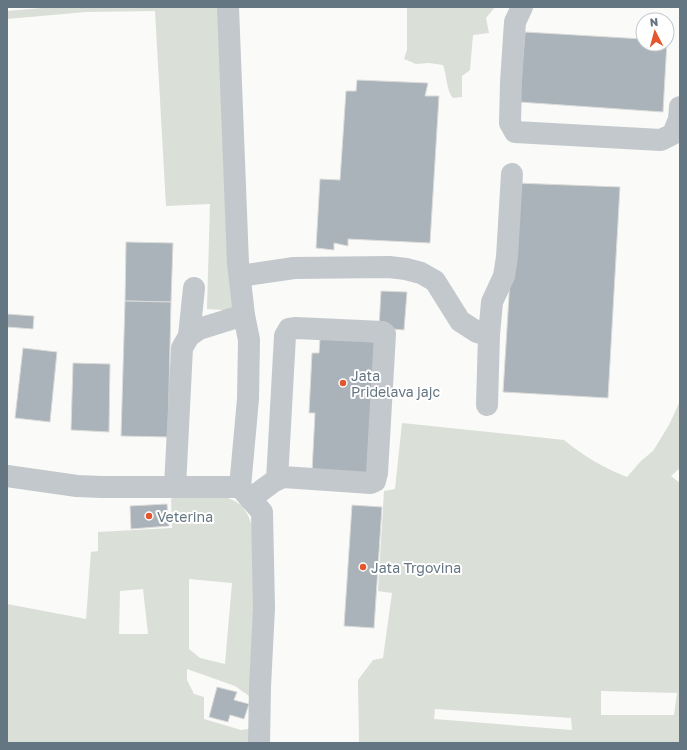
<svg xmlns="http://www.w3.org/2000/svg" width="687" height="750" viewBox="0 0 687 750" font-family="'Golos Text',sans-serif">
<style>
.green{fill:#dadfd7;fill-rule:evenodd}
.building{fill:#aab3b9;stroke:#dcdcda}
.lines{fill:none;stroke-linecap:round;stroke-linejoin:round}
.minor{stroke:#c3c8cc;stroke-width:22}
.poi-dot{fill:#e4572e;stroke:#fff;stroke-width:1.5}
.labels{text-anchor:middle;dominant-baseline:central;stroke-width:4;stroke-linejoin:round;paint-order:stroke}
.poi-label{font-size:14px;fill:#657683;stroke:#fff;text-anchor:start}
</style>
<rect width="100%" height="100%" fill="#fafaf8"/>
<g class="green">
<path d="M53 7H223L239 311 207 309 210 204 166 206 155 11 86 12 7 19V11Z"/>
<path d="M407 7H495L486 18 489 33 473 35 470 70 462 76V97L453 98C446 90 447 75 443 65L429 63 416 64 404 59 407 50Z"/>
<path d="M680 401V468L671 476 680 483V743H359L358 680 373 660 383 658 392 593 378 591 384 491 395 489 402 423 564 440C583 456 604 468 627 477L641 461 653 451 669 425ZM601 691 677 693 674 715H601ZM435 709 571 718 572 730 434 719Z"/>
<path d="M180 495C212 496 243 489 252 527L257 671 252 698 235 686 187 669V680L194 694 204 697V719L241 730 254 728V743H7V604L86 619 91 552 98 551V532L172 528 171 499ZM189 579 232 583 225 664 200 658 189 649ZM143 589 148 634H119L120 591Z"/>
</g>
<g class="building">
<path d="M525 32 643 39V44H667V41L663 112 519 102Z"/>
<path d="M357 80 428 83 425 96H439L430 243 348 239V246L334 243V250L316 248 320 179 340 180 346 91H356Z"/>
<path d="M516 183 620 187 608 398 503 392Z"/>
<path d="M126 242 173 243 171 302 125 301Z"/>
<path d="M381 291 407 292 404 330 379 328Z"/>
<path d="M125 301 171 302 168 437 121 436Z"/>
<path d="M7 314 34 316 33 329 7 327Z"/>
<path d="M320 339 377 341 370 475 312 472 315 413H309L312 353H319Z"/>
<path d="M23 348 57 352 50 422 15 418Z"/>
<path d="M73 363 110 364 109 432 71 430Z"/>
<path d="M167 504 169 526 131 529 130 506Z"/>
<path d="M352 505 382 507 374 628 344 626Z"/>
<path d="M217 687 237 692 234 700 249 704 244 719 230 715 228 722 209 717Z"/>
</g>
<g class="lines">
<g class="minor">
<path d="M228 7 238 263 244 315 249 340 248 399 240 487"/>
<path d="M522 7 515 22 511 82 510 123 515 132 661 140 673 134 679 119 680 107"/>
<path d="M240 276 294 268 389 267 406 269 421 273 435 281 460 321 477 332 489 335"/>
<path d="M189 336 194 288"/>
<path d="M487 405 489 335 492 302 504 276 507 257 512 174"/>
<path d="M7 476 77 486 102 487H240L262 512 264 608 260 687 259 743"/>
<path d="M175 487 182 348 189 336 199 329 244 315"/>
<path d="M250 499 273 482 283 477 371 483 375 481 377 473 385 334 383 332 296 328 289 329 285 336 277 480"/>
</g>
</g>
<g class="poi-dot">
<circle cx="343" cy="383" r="4"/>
<circle cx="149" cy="516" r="4"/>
<circle cx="363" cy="567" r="4"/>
</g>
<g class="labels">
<g class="poi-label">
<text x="351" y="375">Jata<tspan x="351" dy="16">Pridelava jajc</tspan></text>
<text x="157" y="516">Veterina</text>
<text x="371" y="567">Jata Trgovina</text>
</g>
</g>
<rect width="687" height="750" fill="none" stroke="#657683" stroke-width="16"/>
<g transform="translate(655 32) rotate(354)"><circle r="19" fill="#ffffff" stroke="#c1c8cd"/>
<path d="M0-3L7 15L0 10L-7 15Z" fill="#e4572e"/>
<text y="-6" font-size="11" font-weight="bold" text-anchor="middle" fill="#657683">N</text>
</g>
</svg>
